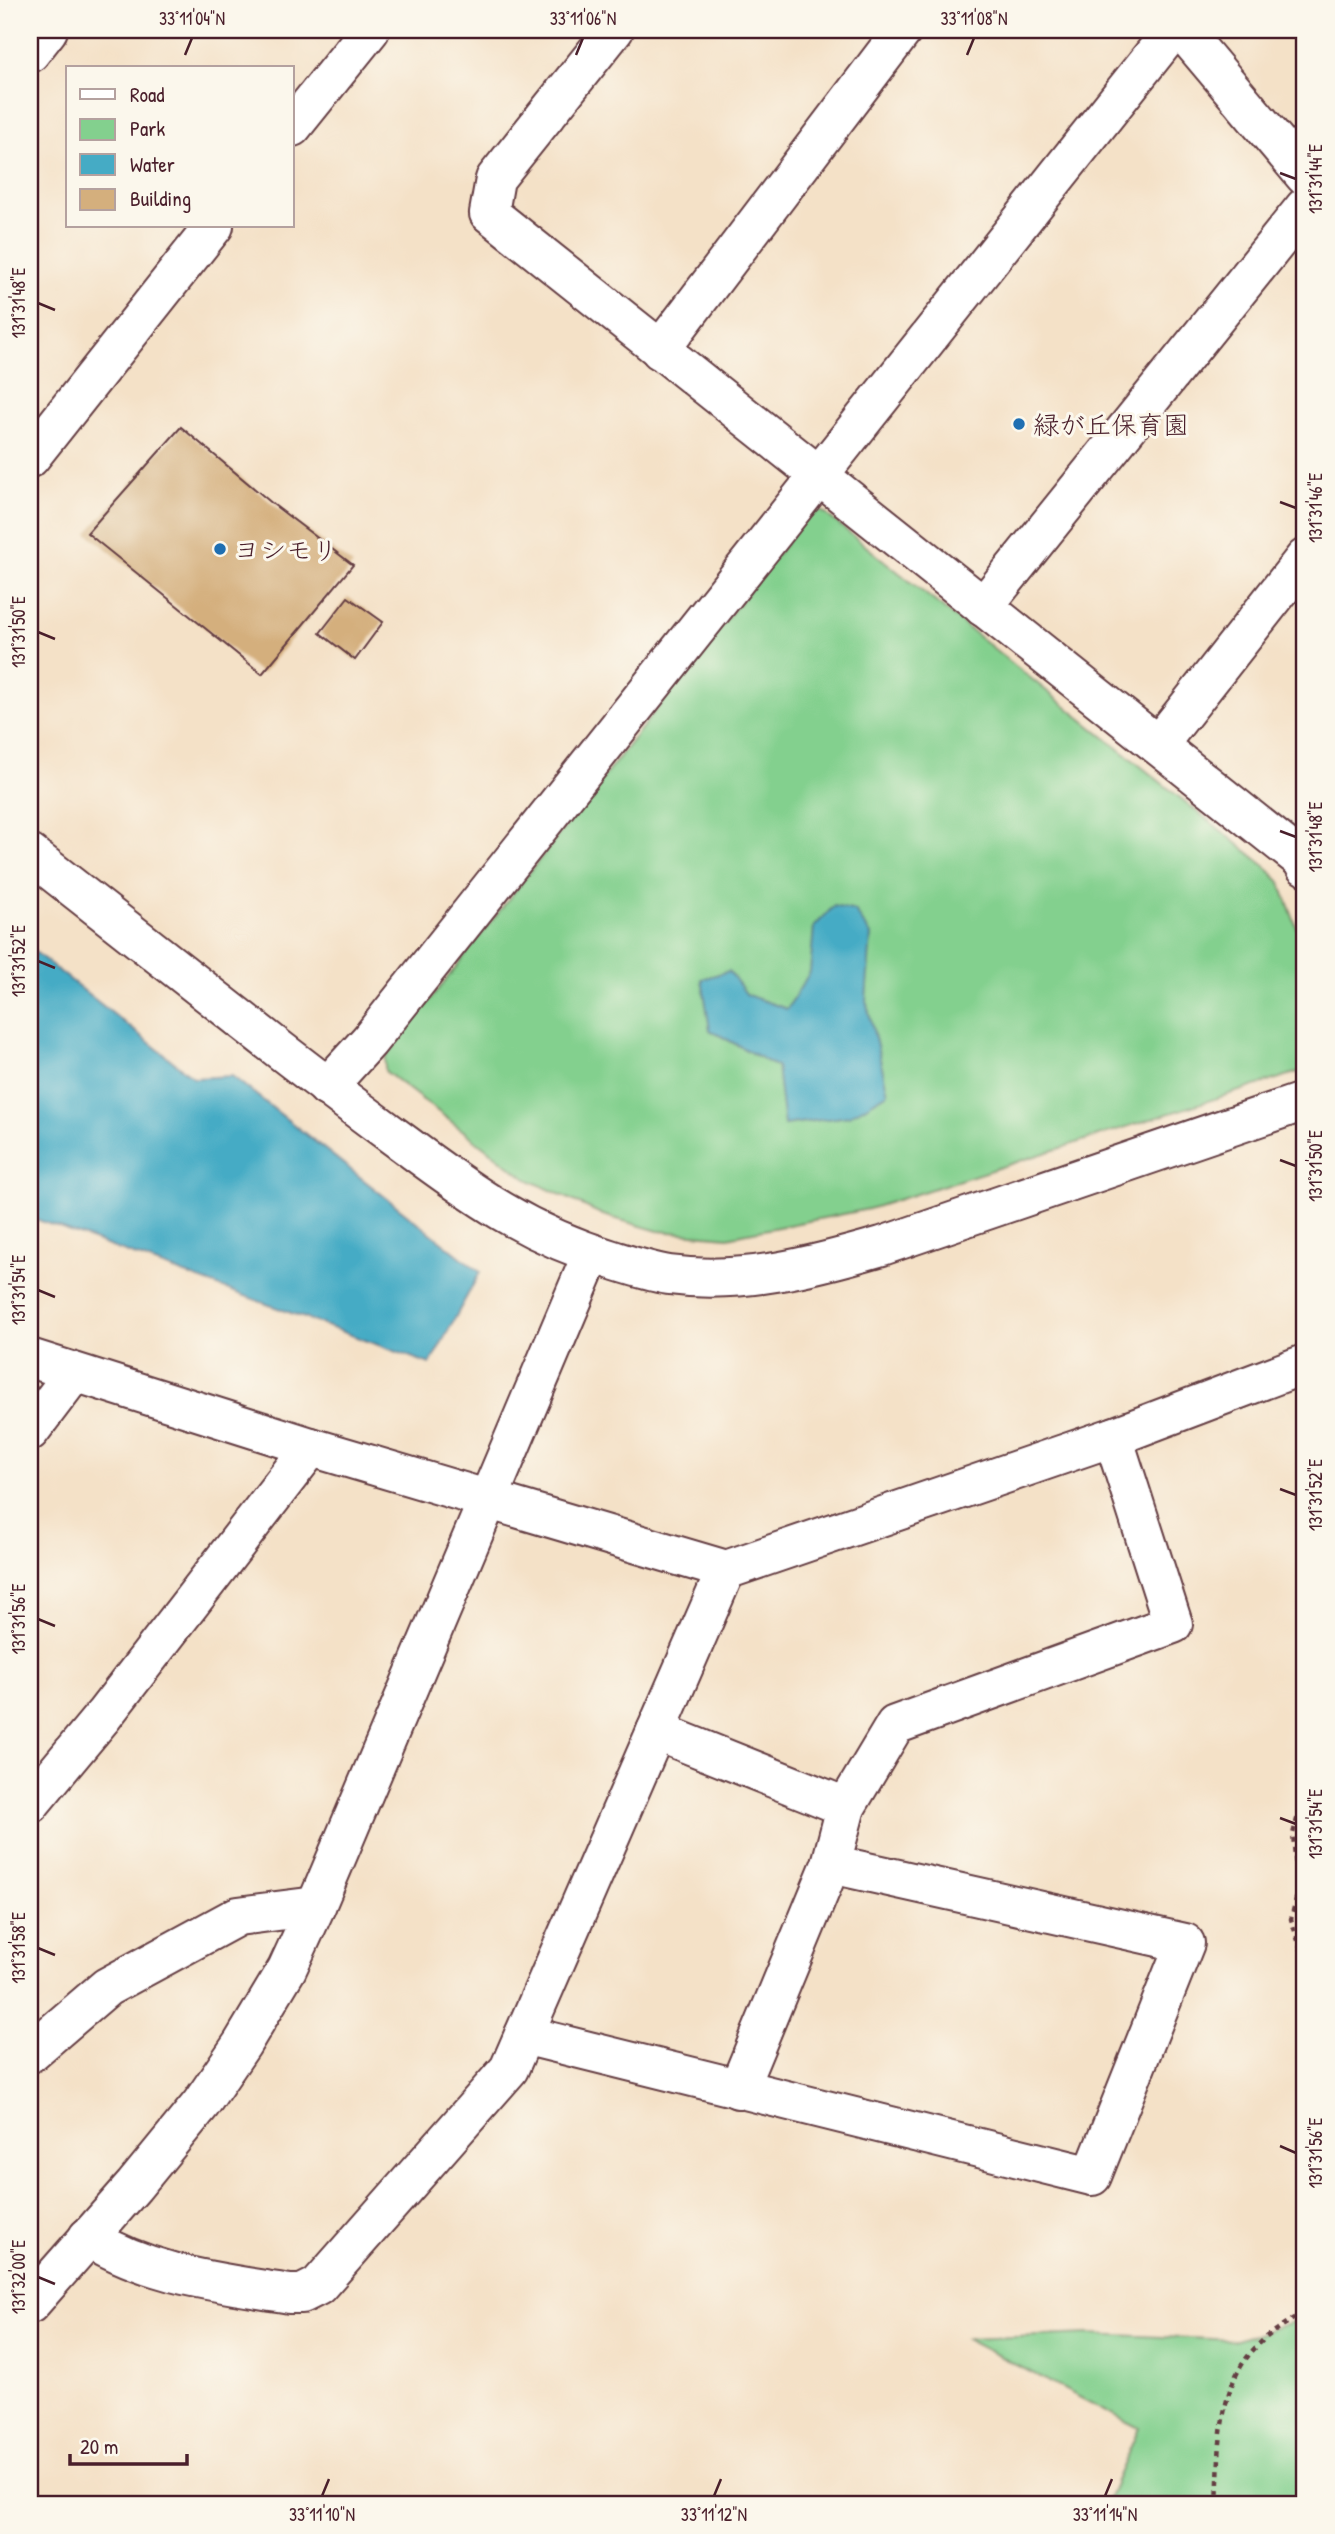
<svg xmlns="http://www.w3.org/2000/svg" width="1335" height="2534" viewBox="0 0 1335 2534" font-family="'Patrick Hand','Klee One',sans-serif">
<style>
.green{fill:#83d08e;stroke:#66785c;stroke-width:2}
.water{fill:#45abc5;stroke:#486578;stroke-width:2}
.building{fill:#d4af7d}
.lines{fill:none;stroke-linecap:round;stroke-linejoin:round}
.street-casing{stroke:#643c42;stroke-width:42}
.secondary-casing{stroke:#643c42;stroke-width:42}
.path{stroke:#643c42;stroke-width:4.5;stroke-dasharray:5 5;stroke-linecap:butt}
.street{stroke:#fff;stroke-width:38}
.secondary{stroke:#fff;stroke-width:38}
.ticks{fill:none;stroke:#4a1f2b;stroke-width:2.5}
.poi-dot{fill:#1f6fb2;stroke:#fbf7ec;stroke-width:2.5}
.labels{text-anchor:middle;dominant-baseline:central;stroke-width:6;stroke-linejoin:round;paint-order:stroke}
.poi-label{font-size:26px;fill:#4a1f2b;stroke:#fbf7ec;text-anchor:start}
.neatline{fill:none;stroke:#4a1f2b;stroke-width:2.5}
.ticks-label{font-size:18px;text-anchor:middle;fill:#4a1f2b}
</style>
<rect width="100%" height="100%" fill="#fbf7ec"/>
<filter id="ink" filterUnits="userSpaceOnUse"><feTurbulence type="fractalNoise" baseFrequency=".0143" numOctaves="2"/><feDisplacementMap in="SourceGraphic" scale="14" xChannelSelector="R" yChannelSelector="G"/><feConvolveMatrix kernelMatrix="1 2 1 2 8 2 1 2 1" color-interpolation-filters="sRGB"/></filter>
<filter id="wash" filterUnits="userSpaceOnUse"><feTurbulence type="fractalNoise" baseFrequency=".00686" numOctaves="4" result="noise"/><feDisplacementMap in="SourceGraphic" scale="28" xChannelSelector="R" yChannelSelector="G"/><feGaussianBlur stdDeviation="1.57" result="paint"/><feColorMatrix in="noise" values="0 0 0 0 0 0 0 0 0 0 0 0 0 0 0 0 0 1.4 0 .05"/><feComposite in="paint" operator="in"/></filter>
<g filter="url(#wash)">
<rect width="100%" height="100%" fill="#f4e1c7"/>
<g class="green">
<path d="M822 511 1264 865 1280 882 1305 950V1070L869 1209 728 1237 658 1231 603 1215 525 1178 385 1071V1058L810 512Z"/>
<path d="M1305 2318V2504H1106L1139 2428 966 2339 1089 2334 1237 2340Z"/>
</g>
<g class="water">
<path d="M834 906 855 911 871 935 866 1000 888 1093 849 1116 784 1125 777 1067 710 1030 702 979 729 971 747 995 787 1009 810 972 814 927Z"/>
<path d="M30 948 194 1078 232 1076 480 1272 430 1364 30 1217Z"/>
</g>
<g id="blocks">
<g class="building">
<path d="M181 427 274 505 353 565 262 674 87 533Z"/>
<path d="M348 597 383 622 355 660 320 633Z"/>
</g>
</g>
</g>
<g filter="url(#ink)">
<use href="#blocks" fill-opacity="0" stroke="#643c42" stroke-width="2"/>
<g class="lines">
<defs>
<g id="street">
<path d="M614 30 495 179 489 213 1302 860 1305 866"/>
<path d="M1182 30 1305 176"/>
<path d="M30 53 48 30"/>
<path d="M660 350 903 30"/>
<path d="M983 607 1305 207"/>
<path d="M1158 745 1305 558"/>
<path d="M30 1358 311 1447 726 1570 509 2069 318 2286 302 2294H290C218 2282 152 2276 88 2237"/>
<path d="M30 1431 74 1373"/>
<path d="M726 1570 1113 1437 1305 1364"/>
<path d="M30 1804 104 1715 311 1447"/>
<path d="M846 1807 895 1725 1173 1624 1113 1437"/>
<path d="M524 2035 1092 2176 1185 1943 831 1864 846 1807 656 1731"/>
<path d="M30 2053 107 1987 238 1916 316 1906"/>
<path d="M738 2089 831 1864"/>
</g>
<g id="secondary">
<path d="M292 127 370 30"/>
<path d="M30 458 214 226"/>
<path d="M30 854C113 919 196 985 280 1050 320 1081 361 1112 402 1142 473 1195 527 1234 613 1260 632 1266 650 1272 669 1275 742 1285 813 1266 882 1246L1305 1101"/>
<path d="M327 1087 369 1041 1173 30"/>
<path d="M30 2304 134 2186 201 2104 242 2044 287 1969 316 1906 592 1254"/>
</g>
</defs>
<use href="#street" class="street-casing"/>
<use href="#secondary" class="secondary-casing"/>
<g class="path">
<path d="M1305 1800 1299 1812 1293 1834 1298 1891 1291 1919 1305 1962"/>
<path d="M1217 2504C1220 2451 1216 2386 1257 2346 1270 2332 1290 2322 1305 2311"/>
</g>
<use href="#street" class="street"/>
<use href="#secondary" class="secondary"/>
</g>
</g>
<path class="ticks" d="M185 55 192 38M576 55 583 38M967 55 974 38M1280 173 1296 179M38 303 55 310M1280 502 1296 508M38 632 55 639M1280 831 1296 837M38 961 55 968M1280 1160 1296 1166M38 1290 55 1297M1280 1489 1296 1495M38 1619 55 1626M1280 1818 1296 1824M38 1948 55 1955M1280 2146 1296 2153M38 2277 55 2284M322 2496 329 2479M714 2496 721 2479M1105 2496 1112 2479"/>
<g class="poi-dot">
<circle cx="1019" cy="424" r="7"/>
<circle cx="220" cy="549" r="7"/>
</g>
<g class="labels">
<g class="poi-label">
<text x="1033" y="424">緑が丘保育園</text>
<text x="234" y="549">ヨシモリ</text>
</g>
</g>
<rect width="1335" height="2534" fill="none" stroke="#fbf7ec" stroke-width="77"/>
<rect x="66" y="66" width="228" height="161" fill="#fbf7ec" stroke="#b4a19f" stroke-width="2"/>
<rect x="80" y="89" width="35" height="10" fill="#ffffff" stroke="#b4a19f" stroke-width="2"/>
<text x="130" y="102" font-size="21" fill="#4a1f2b">Road</text>
<rect x="80" y="119" width="35" height="21" fill="#83d08e" stroke="#b4a19f" stroke-width="2"/>
<text x="130" y="136" font-size="21" fill="#4a1f2b">Park</text>
<rect x="80" y="154" width="35" height="21" fill="#45abc5" stroke="#b4a19f" stroke-width="2"/>
<text x="130" y="172" font-size="21" fill="#4a1f2b">Water</text>
<rect x="80" y="189" width="35" height="21" fill="#d4af7d" stroke="#b4a19f" stroke-width="2"/>
<text x="130" y="206" font-size="21" fill="#4a1f2b">Building</text>
<path d="M70 2454v10h117v-10" fill="none" stroke="#4a1f2b" stroke-width="3.5"/>
<text x="80" y="2454" font-size="21" fill="#4a1f2b" stroke="#fbf7ec" stroke-width="5" paint-order="stroke">20 m</text>
<rect x="38" y="38" width="1258" height="2458" class="neatline"/>
<g class="ticks-label">
<text x="192" y="25">33°11'04"N</text>
<text x="583" y="25">33°11'06"N</text>
<text x="974" y="25">33°11'08"N</text>
<text transform="translate(1316 179) rotate(-90)" y="6">131°31'44"E</text>
<text transform="translate(19 303) rotate(-90)" y="6">131°31'48"E</text>
<text transform="translate(1316 508) rotate(-90)" y="6">131°31'46"E</text>
<text transform="translate(19 632) rotate(-90)" y="6">131°31'50"E</text>
<text transform="translate(1316 837) rotate(-90)" y="6">131°31'48"E</text>
<text transform="translate(19 961) rotate(-90)" y="6">131°31'52"E</text>
<text transform="translate(1316 1166) rotate(-90)" y="6">131°31'50"E</text>
<text transform="translate(19 1290) rotate(-90)" y="6">131°31'54"E</text>
<text transform="translate(1316 1495) rotate(-90)" y="6">131°31'52"E</text>
<text transform="translate(19 1619) rotate(-90)" y="6">131°31'56"E</text>
<text transform="translate(1316 1824) rotate(-90)" y="6">131°31'54"E</text>
<text transform="translate(19 1948) rotate(-90)" y="6">131°31'58"E</text>
<text transform="translate(1316 2153) rotate(-90)" y="6">131°31'56"E</text>
<text transform="translate(19 2277) rotate(-90)" y="6">131°32'00"E</text>
<text x="322" y="2521">33°11'10"N</text>
<text x="714" y="2521">33°11'12"N</text>
<text x="1105" y="2521">33°11'14"N</text>
</g>
</svg>
